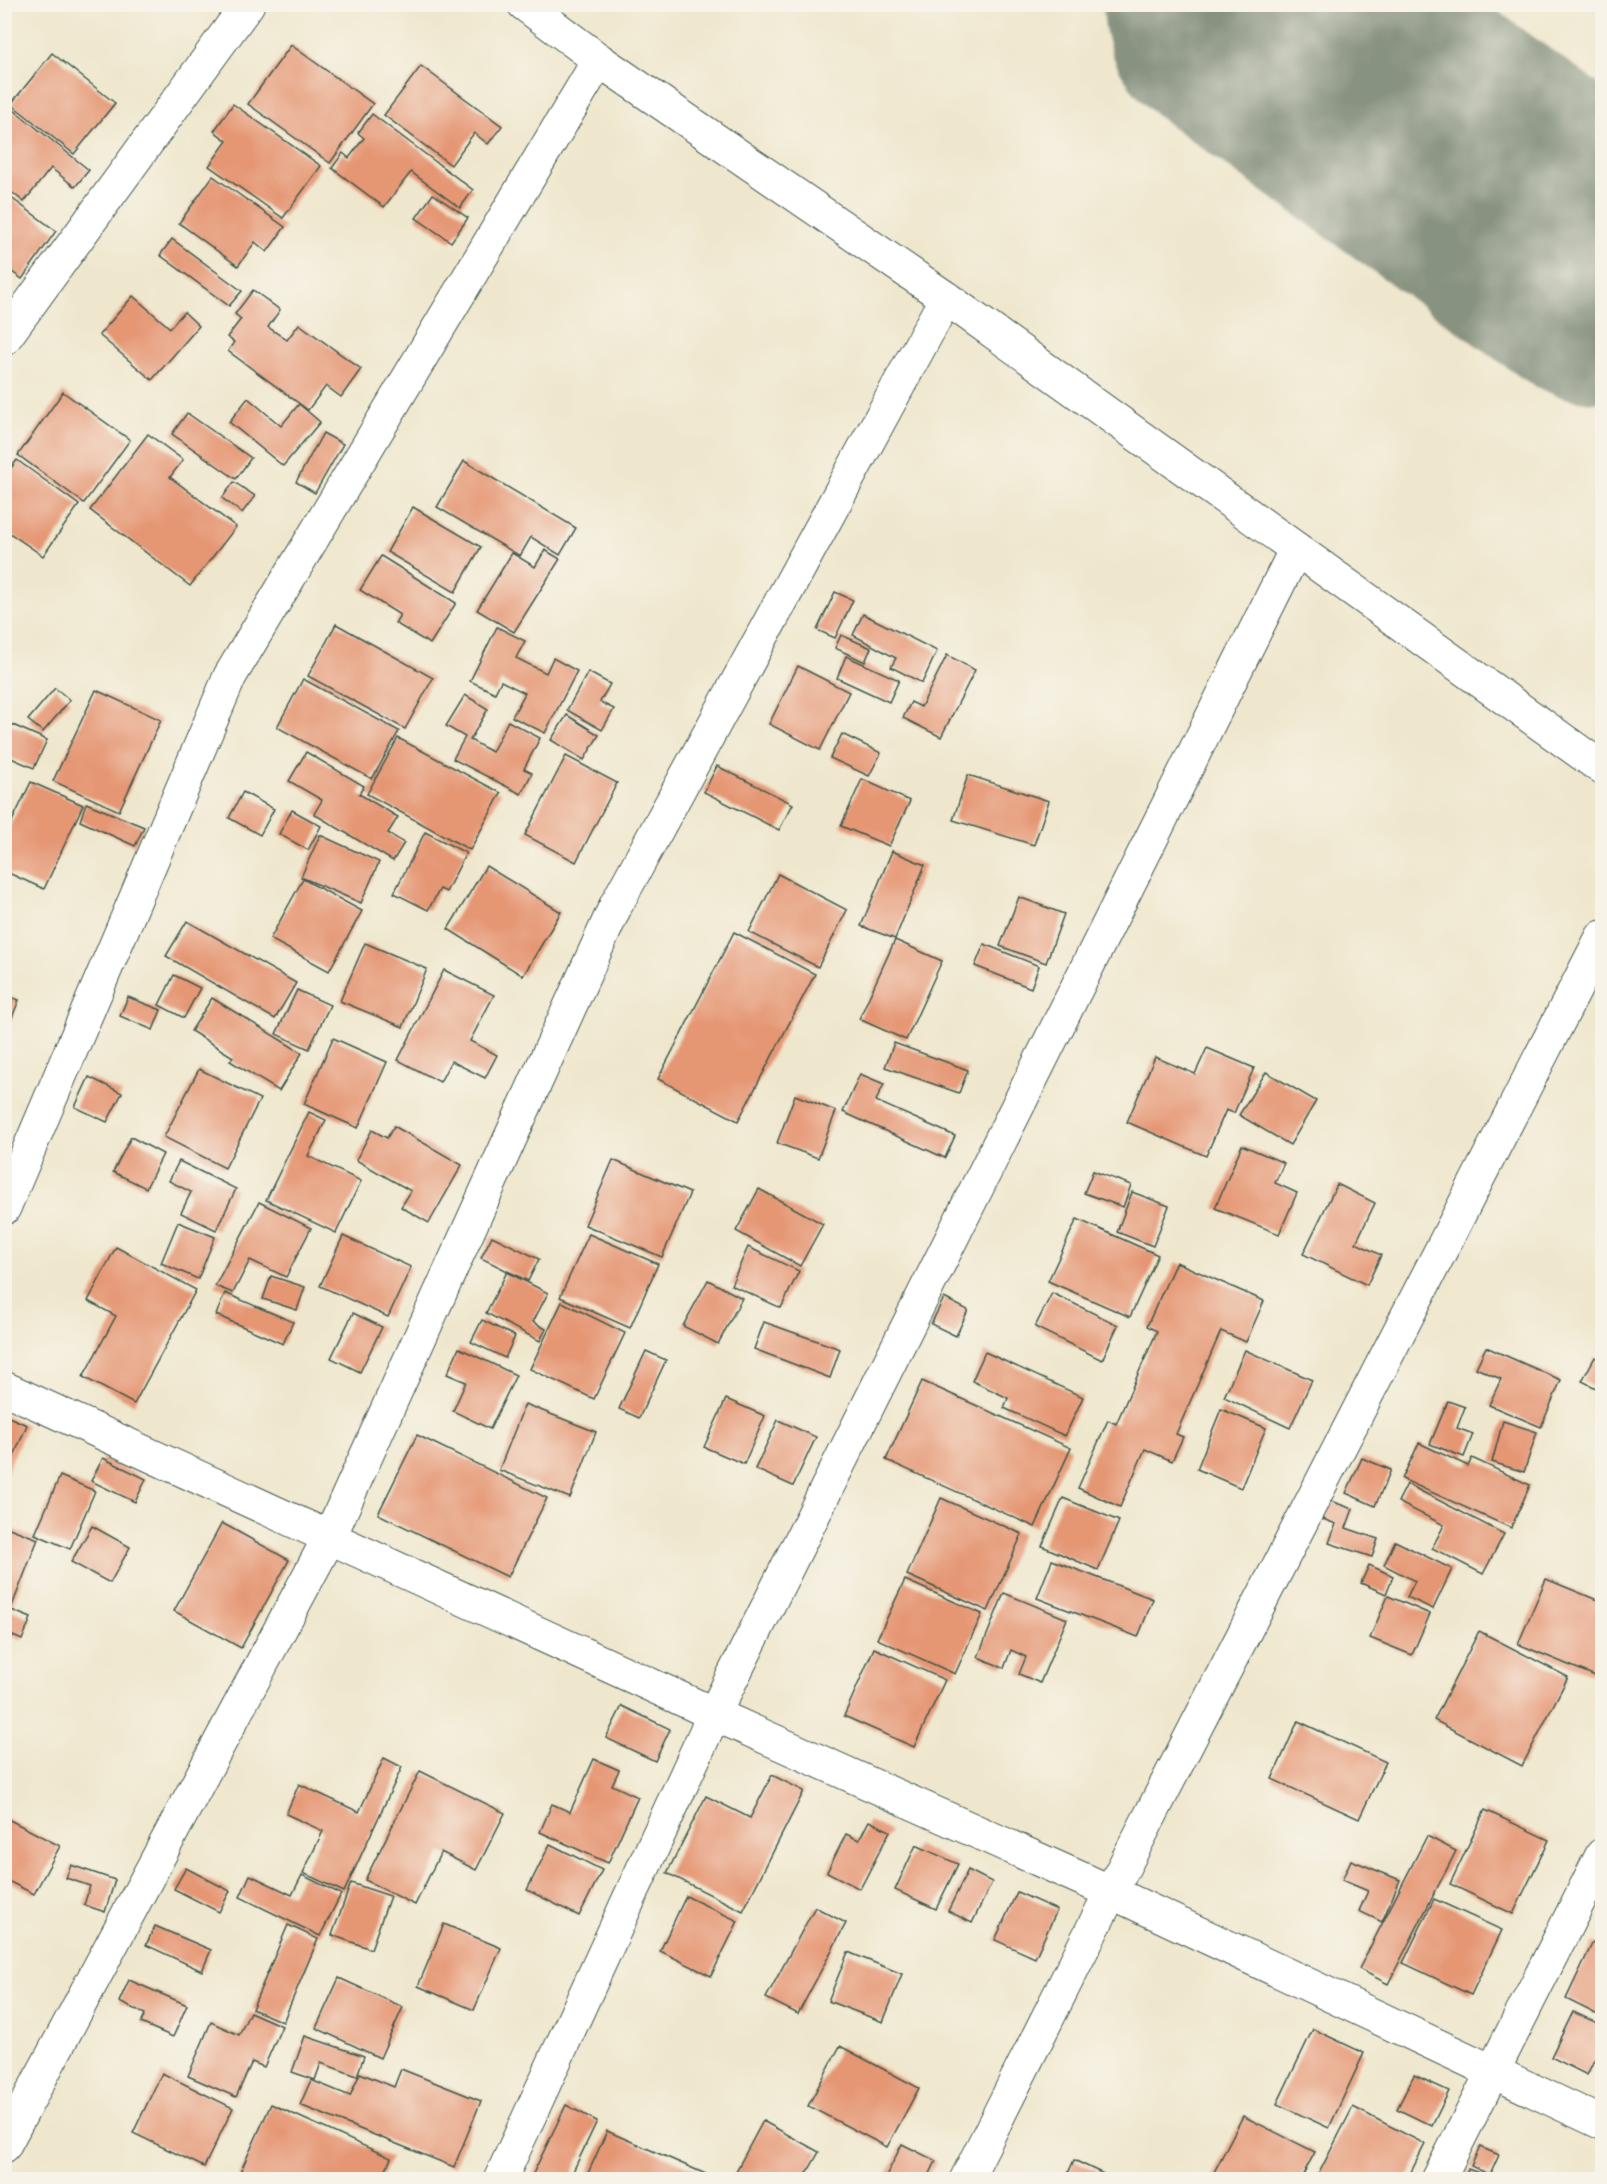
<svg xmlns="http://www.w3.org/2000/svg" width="1607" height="2184" viewBox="0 0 1607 2184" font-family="Sriracha,sans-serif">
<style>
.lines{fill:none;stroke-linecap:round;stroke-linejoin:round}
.runway{stroke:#879280;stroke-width:284}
.building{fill:#e59673}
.minor-casing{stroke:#3e564b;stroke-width:35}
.minor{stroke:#fff;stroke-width:33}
</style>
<rect width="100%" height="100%" fill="#f7f3e8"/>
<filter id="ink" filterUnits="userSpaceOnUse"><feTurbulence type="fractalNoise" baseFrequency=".0167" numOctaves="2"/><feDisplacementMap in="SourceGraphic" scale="12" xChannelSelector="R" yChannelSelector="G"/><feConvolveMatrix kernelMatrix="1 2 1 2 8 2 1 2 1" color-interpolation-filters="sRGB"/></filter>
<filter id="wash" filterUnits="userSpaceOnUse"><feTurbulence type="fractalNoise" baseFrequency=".008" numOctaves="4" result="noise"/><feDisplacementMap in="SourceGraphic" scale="24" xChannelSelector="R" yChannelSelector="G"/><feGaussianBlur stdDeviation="1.35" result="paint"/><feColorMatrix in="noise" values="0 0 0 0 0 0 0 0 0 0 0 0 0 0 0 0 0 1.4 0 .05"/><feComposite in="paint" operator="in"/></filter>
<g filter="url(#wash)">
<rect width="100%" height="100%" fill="#efe7cd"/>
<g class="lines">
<path class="runway" d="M1245 4 1602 261"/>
</g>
<g id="blocks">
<g class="building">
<path d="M291 45 373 104 330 163 248 104Z"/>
<path d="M52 53 115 103 74 154 11 104Z"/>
<path d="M421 66 502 126 488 144 474 133 451 165 384 115Z"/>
<path d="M4 102 89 170 75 187 51 168 24 202 4 186Z"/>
<path d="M233 104 321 166 283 218 209 166 227 141 214 131Z"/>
<path d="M372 114 473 190 460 208 411 172 384 207 332 168 343 153 349 158 364 138 358 133Z"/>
<path d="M213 176 285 227 267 252 255 242 238 266 179 223Z"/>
<path d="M6 194 56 231 22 279 4 266V197Z"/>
<path d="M433 194 468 218 451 242 416 218Z"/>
<path d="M172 239 242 291 229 306 160 255Z"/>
<path d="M253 290 280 310 268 327 287 340 299 324 361 369 341 397 326 386 308 410 228 351 234 342 227 337 241 319 235 314Z"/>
<path d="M133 296 170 328 184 312 199 326 152 380 99 335Z"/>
<path d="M63 392 130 440 84 503 18 455Z"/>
<path d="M248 398 281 426 299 404 320 422 283 466 229 422Z"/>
<path d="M187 413 251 458 236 479 172 434Z"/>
<path d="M323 433 343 444 315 493 296 482Z"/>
<path d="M148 434 183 460 170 477 236 527 190 586 90 510Z"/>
<path d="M17 460 79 505 43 556 4 529V477Z"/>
<path d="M464 461 576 528 560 555 531 537 520 556 437 507Z"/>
<path d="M234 482 255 496 242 513 222 498Z"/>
<path d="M413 507 481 547 455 592 387 552Z"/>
<path d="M545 550 560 559 514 632 477 610 512 553 535 567Z"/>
<path d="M381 556 456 603 430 644 395 623 400 615 360 590Z"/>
<path d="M835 592 853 600 835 638 817 630Z"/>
<path d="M863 614 937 651 922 683 891 667 896 658 853 635Z"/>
<path d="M336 624 433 678 405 729 308 676Z"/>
<path d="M497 627 525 641 516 658 546 673 553 658 577 671 545 733 512 717 525 693 501 681 495 693 470 681Z"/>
<path d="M841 635 871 648 865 662 835 648Z"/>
<path d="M947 655 975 670 941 737 903 718 911 702 921 707Z"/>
<path d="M846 656 899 680 889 702 837 678Z"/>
<path d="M798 666 849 692 820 750 769 724Z"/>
<path d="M588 672 610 684 600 702 614 709 602 730 567 710Z"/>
<path d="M303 679 399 731 372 779 277 727Z"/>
<path d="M55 688 70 700 43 732 28 720Z"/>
<path d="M96 690 161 720 119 811 53 781Z"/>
<path d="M465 695 488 709 470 740 492 752 508 721 540 738 524 769 532 773 521 794 453 759 465 737 446 726Z"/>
<path d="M567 715 599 735 584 760 551 740Z"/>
<path d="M6 722 47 740 34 768 4 755Z"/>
<path d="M842 734 881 753 869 776 830 758Z"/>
<path d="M398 738 501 793 470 850 367 794Z"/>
<path d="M306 752 364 786 359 794 398 817 388 833 404 843 393 861 314 814 322 800 289 781Z"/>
<path d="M566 756 617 783 576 862 525 835Z"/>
<path d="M717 766 793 804 779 830 704 792Z"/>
<path d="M968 775 1049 801 1034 845 953 820Z"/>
<path d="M862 779 910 801 889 846 841 826Z"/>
<path d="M31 782 83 805 44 889 4 871V838Z"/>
<path d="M243 792 274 809 260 835 229 818Z"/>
<path d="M86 803 144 827 135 846 80 821Z"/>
<path d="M292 810 321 826 308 850 279 834Z"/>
<path d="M425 832 466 853 446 892 440 889 428 910 394 893Z"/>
<path d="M320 835 379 862 361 903 301 877Z"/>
<path d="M892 851 925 865 895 939 861 926Z"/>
<path d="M486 866 561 912 523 976 448 929Z"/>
<path d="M778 874 847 910 818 967 749 932Z"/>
<path d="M303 879 362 911 329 971 270 939Z"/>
<path d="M1019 897 1064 914 1046 963 1000 946Z"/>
<path d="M187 921 296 983 275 1019 166 956Z"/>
<path d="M734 932 815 974 738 1121 658 1079Z"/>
<path d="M895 940 942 961 906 1040 859 1019Z"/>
<path d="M365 943 427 969 403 1027 340 1001Z"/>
<path d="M984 944 1039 966 1031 988 975 966Z"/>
<path d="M444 970 494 995 470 1041 497 1055 485 1078 451 1061 440 1082 398 1060Z"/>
<path d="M174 975 200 988 184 1018 159 1005Z"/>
<path d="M297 990 330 1005 309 1049 276 1034Z"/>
<path d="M4 995 19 1000 5 1035H4Z"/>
<path d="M128 997 161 1010 153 1030 120 1016Z"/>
<path d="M212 998 302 1053 279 1091 230 1061 233 1057 191 1031Z"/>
<path d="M333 1038 387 1062 358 1128 304 1104Z"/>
<path d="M894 1043 968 1070 959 1093 885 1067Z"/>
<path d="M1207 1048 1254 1068 1234 1113 1226 1110 1206 1156 1127 1122 1155 1057 1195 1074Z"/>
<path d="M199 1069 260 1099 225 1168 164 1137Z"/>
<path d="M1266 1072 1316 1101 1290 1145 1239 1115Z"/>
<path d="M860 1074 884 1084 876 1101 955 1136 945 1158 843 1112Z"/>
<path d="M89 1077 122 1093 107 1122 75 1107Z"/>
<path d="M795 1095 836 1111 818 1158 777 1143Z"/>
<path d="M309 1112 326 1120 308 1156 361 1181 336 1233 266 1200Z"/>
<path d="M394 1126 462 1165 429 1223 401 1207 411 1191 356 1160 372 1130 387 1138Z"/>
<path d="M131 1137 163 1154 146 1188 113 1172Z"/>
<path d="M1242 1145 1284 1163 1275 1183 1297 1193 1279 1234 1215 1208Z"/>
<path d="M613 1160 690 1193 662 1257 585 1225Z"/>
<path d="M179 1161 236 1189 216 1230 181 1213 191 1192 169 1181Z"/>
<path d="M1093 1171 1131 1185 1123 1207 1084 1193Z"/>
<path d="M1337 1184 1375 1203 1356 1243 1381 1255 1367 1285 1303 1254Z"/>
<path d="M759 1189 823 1224 800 1266 736 1231Z"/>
<path d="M1132 1192 1169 1206 1153 1246 1117 1232Z"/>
<path d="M259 1202 311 1228 286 1277 250 1260 233 1293 215 1286Z"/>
<path d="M1077 1219 1158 1255 1130 1317 1048 1281Z"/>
<path d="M178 1222 215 1237 198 1279 161 1263Z"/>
<path d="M589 1234 658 1264 630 1328 560 1297Z"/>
<path d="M343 1236 411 1267 388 1317 320 1286Z"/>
<path d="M492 1236 539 1259 528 1281 481 1258Z"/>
<path d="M116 1247 196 1290 134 1404 83 1377 116 1316 88 1301Z"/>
<path d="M748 1247 799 1271 781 1308 731 1285Z"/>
<path d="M1176 1262 1264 1301 1246 1342 1221 1331 1176 1434 1183 1437 1172 1461 1145 1449 1120 1507 1078 1488 1108 1420 1116 1424 1157 1331 1147 1326Z"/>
<path d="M507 1272 548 1293 533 1322 546 1329 540 1341 486 1313Z"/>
<path d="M271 1276 305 1287 297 1310 263 1299Z"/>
<path d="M708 1280 742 1298 718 1344 683 1326Z"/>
<path d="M225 1293 293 1322 283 1344 216 1315Z"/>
<path d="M1052 1293 1118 1325 1102 1360 1035 1327Z"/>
<path d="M944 1298 968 1310 956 1336 931 1324Z"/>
<path d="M562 1302 625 1333 594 1399 530 1369Z"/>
<path d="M353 1313 382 1327 360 1372 331 1358Z"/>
<path d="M482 1320 515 1336 505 1358 471 1342Z"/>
<path d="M764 1322 840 1349 830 1378 754 1349Z"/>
<path d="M1486 1347 1561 1380 1541 1427 1489 1405 1501 1379 1476 1368Z"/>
<path d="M459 1348 516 1375 490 1429 453 1411 466 1382 447 1374Z"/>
<path d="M1245 1350 1312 1380 1290 1428 1224 1397Z"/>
<path d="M646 1351 666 1360 639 1418 619 1409Z"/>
<path d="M985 1352 1083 1397 1065 1436 1004 1408 1008 1398 972 1381Z"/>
<path d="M1595 1357 1602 1361V1391L1582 1381Z"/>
<path d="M922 1381 1071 1448 1035 1527 886 1460Z"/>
<path d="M726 1399 765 1416 744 1464 704 1447Z"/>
<path d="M1448 1401 1465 1407 1457 1428 1473 1434 1464 1457 1430 1444Z"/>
<path d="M525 1404 596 1432 570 1498 499 1470Z"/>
<path d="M1221 1409 1266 1428 1241 1488 1197 1469Z"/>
<path d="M4 1415 27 1425 5 1477H4Z"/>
<path d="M778 1420 816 1437 793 1486 755 1469Z"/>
<path d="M1503 1421 1537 1432 1524 1472 1492 1462Z"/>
<path d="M417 1435 547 1498 508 1577 378 1514Z"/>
<path d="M1419 1443 1468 1466 1472 1458 1530 1485 1511 1528 1402 1479Z"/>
<path d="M103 1458 146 1479 135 1502 91 1481Z"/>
<path d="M1362 1458 1391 1470 1375 1506 1346 1493Z"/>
<path d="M60 1476 95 1491 70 1549 35 1534Z"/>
<path d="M1407 1484 1504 1534 1483 1574 1432 1548 1444 1525 1398 1502Z"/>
<path d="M1319 1497 1353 1509 1346 1528 1378 1539 1372 1557 1329 1543 1336 1524 1312 1515Z"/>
<path d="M941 1498 1022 1534 988 1611 907 1575Z"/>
<path d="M1063 1498 1119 1521 1098 1570 1042 1546Z"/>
<path d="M222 1523 289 1560 241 1648 174 1611Z"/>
<path d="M4 1526 38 1539 12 1606 4 1603Z"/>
<path d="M92 1526 130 1547 110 1583 71 1562Z"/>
<path d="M1395 1541 1452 1569 1433 1609 1407 1597 1415 1581 1384 1565Z"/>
<path d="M1052 1560 1153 1599 1138 1637 1037 1598Z"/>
<path d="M1369 1565 1393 1576 1386 1594 1361 1583Z"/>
<path d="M1546 1579 1602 1602V1672L1600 1678 1518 1644Z"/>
<path d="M905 1580 982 1614 955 1674 877 1639Z"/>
<path d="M1004 1593 1067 1619 1040 1683 1019 1674 1026 1657 1011 1650 1004 1668 978 1657Z"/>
<path d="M1388 1596 1430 1614 1412 1655 1370 1638Z"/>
<path d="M4 1607 31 1618 22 1640 4 1632Z"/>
<path d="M1479 1631 1568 1677 1522 1766 1434 1720Z"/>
<path d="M874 1648 945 1680 914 1747 844 1716Z"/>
<path d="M622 1706 670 1729 655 1761 606 1738Z"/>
<path d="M1298 1721 1386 1762 1359 1819 1272 1779Z"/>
<path d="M384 1758 402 1767 344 1892 303 1873 323 1831 286 1814 299 1784 359 1812Z"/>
<path d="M594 1759 619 1770 612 1785 638 1797 608 1863 540 1832 552 1804 570 1812Z"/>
<path d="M420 1771 505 1813 476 1870 441 1852 415 1905 365 1880Z"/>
<path d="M772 1775 804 1791 743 1911 667 1873 706 1796 750 1818Z"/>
<path d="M1485 1810 1549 1840 1513 1914 1450 1884Z"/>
<path d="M4 1817 60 1846 34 1894 4 1879Z"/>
<path d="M869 1821 890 1831 860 1889 827 1872 846 1834 859 1840Z"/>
<path d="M1427 1836 1456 1851 1388 1984 1359 1969Z"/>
<path d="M550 1844 602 1870 579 1916 527 1890Z"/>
<path d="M916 1845 958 1864 936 1909 895 1890Z"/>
<path d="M1351 1860 1400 1880 1382 1922 1359 1911 1368 1891 1342 1880Z"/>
<path d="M71 1865 115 1880 105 1912 84 1905 90 1886 66 1878Z"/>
<path d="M186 1868 230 1891 219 1912 174 1889Z"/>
<path d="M968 1870 992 1882 972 1923 948 1911Z"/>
<path d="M250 1875 292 1895 302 1875 341 1894 320 1936 240 1897Z"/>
<path d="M351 1883 390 1896 371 1949 332 1935Z"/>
<path d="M1017 1892 1057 1910 1035 1958 995 1940Z"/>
<path d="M686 1896 738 1921 711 1976 660 1951Z"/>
<path d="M1434 1899 1502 1930 1471 1995 1403 1963Z"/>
<path d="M815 1907 846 1923 798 2014 766 1998Z"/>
<path d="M444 1924 501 1948 474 2010 418 1986Z"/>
<path d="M288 1925 318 1939 283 2022 252 2009Z"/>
<path d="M155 1926 211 1950 202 1971 146 1945Z"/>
<path d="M1593 1942 1602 1947V1967L1600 1971 1602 1972V2006L1598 2015 1566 1999Z"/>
<path d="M848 1952 902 1974 883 2022 828 2001Z"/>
<path d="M339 1978 403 2007 380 2058 316 2028Z"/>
<path d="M129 1980 187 2005 173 2037 141 2023 145 2014 119 2002Z"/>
<path d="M250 2012 282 2026 264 2067 252 2062 236 2097 188 2076 211 2022 239 2035Z"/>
<path d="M1573 2012 1602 2025V2043L1587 2075 1551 2057Z"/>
<path d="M1313 2029 1364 2053 1329 2128 1277 2104Z"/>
<path d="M305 2036 364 2056 357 2076 321 2063 315 2080 292 2072Z"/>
<path d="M840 2046 919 2088 887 2147 808 2106Z"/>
<path d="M401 2069 481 2101 454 2167 300 2105 311 2080 350 2096 360 2073 394 2087Z"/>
<path d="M162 2073 233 2108 204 2167 133 2133Z"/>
<path d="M1414 2075 1449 2091 1432 2126 1397 2109Z"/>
<path d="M271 2104 391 2158 381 2180H244L238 2177Z"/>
<path d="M566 2105 597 2121 569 2180H530Z"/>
<path d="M1353 2107 1425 2144 1407 2180 1316 2179Z"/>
<path d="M1243 2116 1315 2152 1300 2180H1210Z"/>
<path d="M763 2121 819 2152 803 2180H742L734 2175Z"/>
<path d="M607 2131 708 2175 706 2180H585Z"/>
<path d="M902 2144 936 2161 927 2180H884Z"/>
<path d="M1480 2147 1499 2155 1490 2175 1471 2166Z"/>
<path d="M1074 2160 1116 2180H1065Z"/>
<path d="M1468 2169 1495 2179V2180H1464Z"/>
</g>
</g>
</g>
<g filter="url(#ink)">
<use href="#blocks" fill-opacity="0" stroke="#3e564b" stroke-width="1.5"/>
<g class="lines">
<defs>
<g id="minor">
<path d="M524 4 599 60 946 298 1602 768"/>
<path d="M4 339 248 4"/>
<path d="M4 1208 230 676 599 60"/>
<path d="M4 1388 714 1714 1111 1892 1602 2123"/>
<path d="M4 2146 329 1538 616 905 946 298"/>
<path d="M500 2180 714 1714 1296 549"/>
<path d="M966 2180 1111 1892 1602 937"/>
<path d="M1438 2180 1602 1855"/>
</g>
</defs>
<use href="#minor" class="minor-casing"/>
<use href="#minor" class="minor"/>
</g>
</g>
<rect width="1607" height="2184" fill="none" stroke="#f7f3e8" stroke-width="24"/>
</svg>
